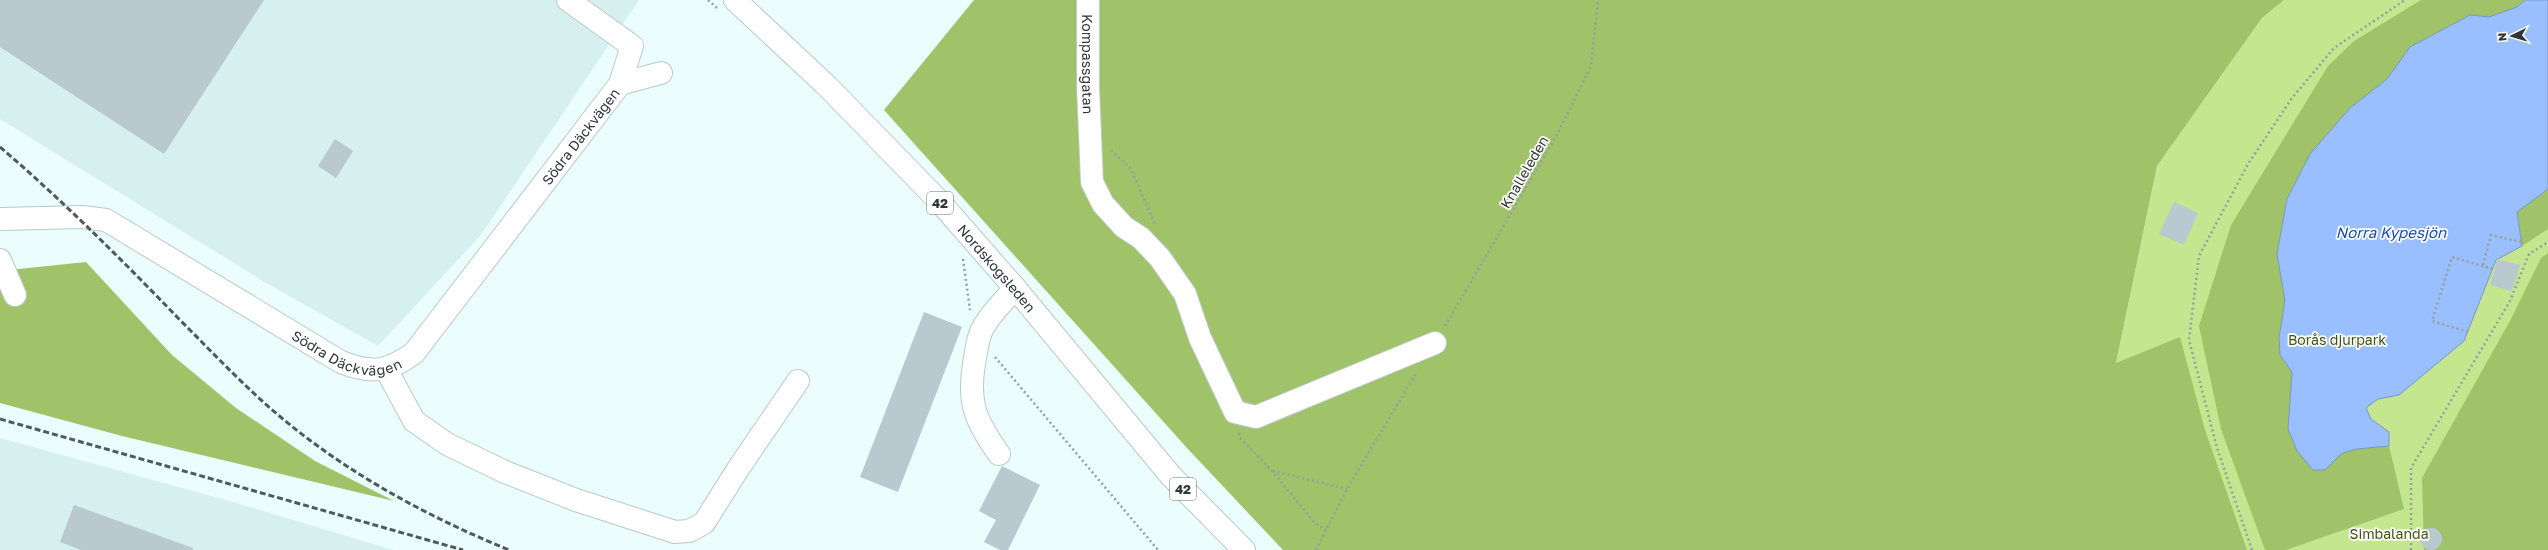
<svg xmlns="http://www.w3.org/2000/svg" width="2548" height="550" viewBox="0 0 2548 550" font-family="'Golos Text',sans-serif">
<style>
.built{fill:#d6f0ef}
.green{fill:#c4e68e}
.forest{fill:#a0c268}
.water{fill:#99bffe;stroke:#7996c2}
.building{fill:#bac8cf}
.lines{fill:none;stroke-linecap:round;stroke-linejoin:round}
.minor-casing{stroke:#b9cac9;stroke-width:24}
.major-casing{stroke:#b9cac9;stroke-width:24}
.path{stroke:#94a0a0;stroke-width:2.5;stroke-dasharray:2 3;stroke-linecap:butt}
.minor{stroke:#fff;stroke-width:22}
.major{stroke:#fff;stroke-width:22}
.rail{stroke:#515a5a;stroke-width:3;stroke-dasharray:6 3;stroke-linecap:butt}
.labels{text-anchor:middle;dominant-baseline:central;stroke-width:3.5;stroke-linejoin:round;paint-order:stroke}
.shield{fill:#fff;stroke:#6d7272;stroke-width:1}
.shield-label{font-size:13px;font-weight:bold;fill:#2f3636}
.street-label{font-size:14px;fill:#2f3636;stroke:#fff}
.park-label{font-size:14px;fill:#3e5312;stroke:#fff}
.water-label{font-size:15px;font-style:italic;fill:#174ca5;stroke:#fff}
</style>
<rect width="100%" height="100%" fill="#ebfdfc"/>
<g class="built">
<path d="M0 0H639L481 235 378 346 268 284 0 119Z"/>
<path d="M0 438 233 502 393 550H0Z"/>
</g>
<path class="green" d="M2284 0H2548V550H2126L2116 363 2157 166 2262 18Z"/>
<g class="forest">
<path d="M974 0H2284L2262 18 2157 166 2116 363 2180 337 2205 430 2247 550H1283L1187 448 884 110Z"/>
<path d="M2421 0H2525L2517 7 2489 17 2470 15 2410 47 2387 79 2350 108 2310 154 2287 199 2277 254 2285 300 2279 338 2280 355 2292 372 2288 429 2297 451 2325 470 2341 454 2356 449 2389 446 2404 509 2286 550H2265L2221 429 2199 326 2231 225 2328 66 2354 41Z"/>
<path d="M2548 189V229L2522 246 2517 212Z"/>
<path d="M2548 253V550H2424L2422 478 2511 319 2541 258Z"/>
<path d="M86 262 172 355 236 408 315 461 394 501 122 436 0 403V271Z"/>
</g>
<path class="water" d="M2525 0H2548V189L2517 212 2522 246 2496 260 2464 341 2399 395 2378 399 2366 408 2371 419 2389 432V446L2356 449 2341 454 2325 470H2313L2297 451 2288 429 2292 372 2280 355 2279 338 2285 300 2277 254 2287 199 2310 154 2350 108 2387 79 2410 47 2470 15 2489 17 2517 7Z"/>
<g class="building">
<path d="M0 0H264L164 154 0 47Z"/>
<path d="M335 139 353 151 336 178 318 166Z"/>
<path d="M2174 202 2198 213 2184 245 2159 234Z"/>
<path d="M2497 259 2520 265 2512 291 2490 285Z"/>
<path d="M924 312 962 327 898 492 860 477Z"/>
<path d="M1002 466 1040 485 1008 550H1000L984 542 996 520 979 511Z"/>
<path d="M74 505 193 548V550H81L60 542Z"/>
<circle cx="2431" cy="539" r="11"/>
</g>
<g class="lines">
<defs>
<g id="minor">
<path d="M568 0 632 46 620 84"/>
<path id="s1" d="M1088 0V87L1092 182 1103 204 1124 227 1141 238 1160 258 1185 294 1200 338 1235 412 1256 417 1435 343"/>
<path id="s2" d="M0 219 82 217 106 220 341 362C371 374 388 372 414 353L620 84 661 73"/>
<path d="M0 260 15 295"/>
<path d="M386 369 414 421 447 444 505 472 576 500 675 532 689 531 704 523 738 469 798 381"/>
<path d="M999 454C974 419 967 401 975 358 977 347 978 335 984 326 992 312 1005 300 1015 288"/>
</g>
<g id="major">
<path id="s3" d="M735 0 827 86 939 201 1015 288 1171 476 1244 550"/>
</g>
</defs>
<use href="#minor" class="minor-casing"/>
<use href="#major" class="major-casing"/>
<g class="path">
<path d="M708 0 717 8"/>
<path d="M1111 150 1131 169 1155 224"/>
<path d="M963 259 970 310"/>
<path d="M2483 265 2491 235 2521 242"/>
<path d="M1445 326 1558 133 1591 66 1598 0"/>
<path d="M2468 332 2432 321 2452 257 2493 269"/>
<path d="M995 357 1158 550"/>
<path d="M1239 433 1240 438 1272 471 1314 522 1326 530"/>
<path d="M1273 471 1347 489"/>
<path d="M1316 550 1347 489 1417 372"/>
<path d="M2252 550 2217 448 2189 340 2199 256 2248 164 2292 98 2334 48 2405 0"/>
<path d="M2411 550V468L2510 301 2529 254 2548 242"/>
</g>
<use href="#minor" class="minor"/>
<use href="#major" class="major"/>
<g class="rail">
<path d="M0 147C63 201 122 260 180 320 212 352 243 385 277 414 345 472 426 516 509 550"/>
<path d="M0 419 463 550"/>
</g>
</g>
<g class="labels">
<g class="shield">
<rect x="927" y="192" width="26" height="22" rx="3"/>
<rect x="1170" y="478" width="26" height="22" rx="3"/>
</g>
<g class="shield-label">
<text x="940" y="203">42</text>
<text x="1183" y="489">42</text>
</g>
<g class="street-label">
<text stroke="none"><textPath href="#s1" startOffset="64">Kompassgatan</textPath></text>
<text stroke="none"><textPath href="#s2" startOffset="732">Södra Däckvägen</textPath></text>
<text transform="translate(1524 172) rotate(-60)">Knalleleden</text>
<text stroke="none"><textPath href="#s3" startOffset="375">Nordskogsleden</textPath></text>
<text stroke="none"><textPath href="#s2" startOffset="384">Södra Däckvägen</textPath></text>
</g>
<g class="park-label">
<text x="2337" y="339">Borås djurpark</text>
<text x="2389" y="533">Simbalanda</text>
</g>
<g class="water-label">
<text x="2391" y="232">Norra Kypesjön</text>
</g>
</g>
<g transform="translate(2512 36) rotate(265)" stroke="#ffffff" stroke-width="3" paint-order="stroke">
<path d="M0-3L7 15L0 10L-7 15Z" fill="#2f3636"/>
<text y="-6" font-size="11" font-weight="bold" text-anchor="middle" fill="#2f3636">N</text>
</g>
</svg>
